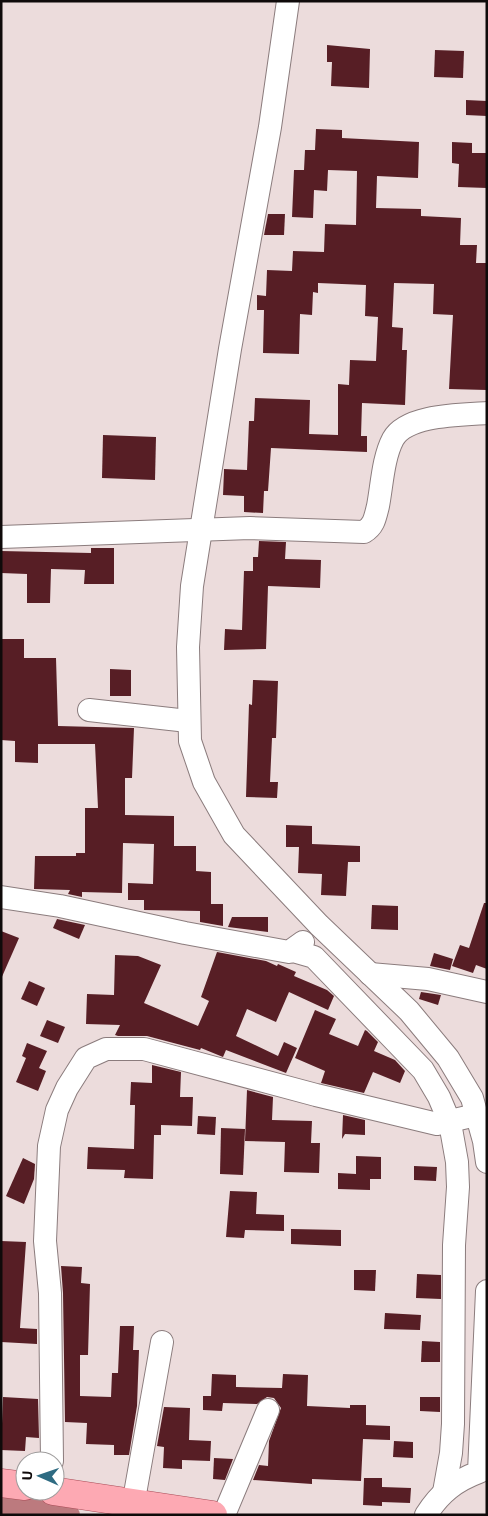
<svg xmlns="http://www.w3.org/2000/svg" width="488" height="1516" viewBox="0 0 488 1516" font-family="'Exo 2',sans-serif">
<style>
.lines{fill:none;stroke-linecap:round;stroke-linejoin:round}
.canal{stroke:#bc7a7e;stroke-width:20}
.building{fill:#571e25}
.minor-casing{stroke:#8b7c7d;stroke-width:24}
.major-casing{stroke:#a94c57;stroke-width:29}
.minor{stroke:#fff;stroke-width:22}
.major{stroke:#fda9b3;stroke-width:28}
</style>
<rect width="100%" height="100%" fill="#ecdcdc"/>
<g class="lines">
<path class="canal" d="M1 1504 70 1515"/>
</g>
<g class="building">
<path d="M327 45 370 49 369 88 331 86 332 62H327Z"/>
<path d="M435 50 464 51 463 78 434 77Z"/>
<path d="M466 100 487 101V116L466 115Z"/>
<path d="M316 129 342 130V138L419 142 418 178 377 176 376 208 421 209V216L461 218 460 245H477L476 263H487V390L449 389 453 315 433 314 434 284 394 283 392 327 403 328 402 350H407L405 405 362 403 361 436H367V452L271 448 268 491H264L263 513 244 512V496L223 495 224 471V469L247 470 249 421H254L255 398 310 400 309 434 338 435V384L349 385 350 360 376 361 378 317 365 316 366 285 318 283V293L313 292 312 315 300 314 299 354 263 353 264 310H257V295L266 296 267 270 292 271 293 251 324 252 325 224 356 225 357 171 328 170 327 191 314 190 313 218 292 217 294 170H304L305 150H315Z"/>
<path d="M452 142 472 143V153H487V188L458 187 459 164 452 163Z"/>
<path d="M268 214H285L284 235H264Z"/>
<path d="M103 435 156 437 155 480 102 478Z"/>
<path d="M259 541 286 542 285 559 321 560 320 588 268 586 266 649 224 650 225 629 242 630 244 571H253V557H258Z"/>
<path d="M91 548H114V584H84L85 570 51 569 50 603H27V574L1 573V551L91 553Z"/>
<path d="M1 639H24V658H56L58 726 134 728 132 778H125V815L174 816V846H196V871L211 872V904H223V926L200 922V911L144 910V900H128V883L153 884 154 844 123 843 122 893 82 892V897L68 894 70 890 34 889 35 856H76V853H85V808H98L95 744H38V763L15 762V741L1 740Z"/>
<path d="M110 669 131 670V696H110Z"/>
<path d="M253 680 278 681 276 738H272L270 782H278L277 798 246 797 249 704 252 705Z"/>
<path d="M286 825 312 826V844L360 846V862H348L346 896 321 895 322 874 298 873 299 847H286Z"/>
<path d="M484 903H487V969L476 965 473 973 452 966 460 945 469 948Z"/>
<path d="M372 905 398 906V930L371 929Z"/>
<path d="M232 917H268V932L228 927Z"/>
<path d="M57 919 85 925 79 939 53 928Z"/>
<path d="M1 931 19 938 1 979Z"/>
<path d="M217 952 266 961 277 966 278 964 296 972 294 976 327 990 334 996 328 1010 289 992 276 1022 247 1009 236 1036 278 1056 284 1042 297 1048 286 1073 226 1050 223 1057 201 1048 200 1050 147 1036H118L115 1035 120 1025 86 1024 87 994 114 995 115 955 138 956 161 965 144 1003 198 1026 209 1001 201 997Z"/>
<path d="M434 953 453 959 450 970 430 966Z"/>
<path d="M29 981 45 988 37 1006 21 999Z"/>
<path d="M421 992 441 995 438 1005 419 999Z"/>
<path d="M315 1010 336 1019 329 1034 358 1046 365 1030 367 1031 378 1042 374 1051 395 1060 405 1071 400 1083 373 1072 364 1093 321 1083 325 1071 295 1058Z"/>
<path d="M47 1020 65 1027 58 1043 40 1036Z"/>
<path d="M27 1043 47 1051 39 1068 46 1071 38 1091 16 1082 26 1058 22 1056Z"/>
<path d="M152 1065 181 1072 180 1097H193L192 1126 161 1125V1135H154L153 1179 124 1178 125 1170 87 1169 88 1147 134 1149 135 1105H130L131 1082 152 1083Z"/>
<path d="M247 1090 273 1097 272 1120 312 1121 311 1143H320L319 1173 284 1172 285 1142 245 1141Z"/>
<path d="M343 1115 365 1120V1135L345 1134 342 1139Z"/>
<path d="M198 1116 216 1117 215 1135 197 1134Z"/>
<path d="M221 1128 245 1129 243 1175 220 1174Z"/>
<path d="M356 1156 381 1157V1179H370V1190L338 1189V1173L356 1174Z"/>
<path d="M23 1158 35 1164 34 1179 24 1204 6 1196Z"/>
<path d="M414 1166 437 1167 436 1181 414 1180Z"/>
<path d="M230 1191 257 1192 256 1214 284 1215V1231L245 1230 244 1238 226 1237Z"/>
<path d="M291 1229 341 1230V1246L291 1244Z"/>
<path d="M1 1241 26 1242 20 1328 37 1329V1344L1 1342Z"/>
<path d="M61 1266 82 1267 81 1283 90 1284 88 1355H80V1396L111 1397 112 1373H118L120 1326H134L133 1350H139L137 1406 129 1455H114V1445L86 1444 87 1423 65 1422 63 1293Z"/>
<path d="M354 1270H376L375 1291 354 1290Z"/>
<path d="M417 1274 441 1275V1299L416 1298Z"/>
<path d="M385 1313 421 1315 420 1330 384 1329Z"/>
<path d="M422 1341 440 1342V1362H421Z"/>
<path d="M212 1374 236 1375V1387L282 1388 283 1374 308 1375 307 1406 350 1408V1405H366V1425L390 1426V1440L363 1439 361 1481 312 1479V1484L253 1480 259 1465 268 1466 269 1441 281 1408 274 1398 267 1397 257 1404 223 1403 222 1411 203 1410V1396H211Z"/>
<path d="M3 1397 38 1399 39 1438 26 1437 25 1451 1 1450Z"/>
<path d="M420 1397H440V1412L420 1411Z"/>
<path d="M164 1407 190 1408 189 1440 211 1441 210 1461 182 1460V1469L163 1468 164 1447 157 1446Z"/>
<path d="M394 1441 413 1442V1458L393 1457Z"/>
<path d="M214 1458 233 1459 225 1480 213 1479Z"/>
<path d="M364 1478H382V1487L411 1488 410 1503 382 1502V1506L363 1505Z"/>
</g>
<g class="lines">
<defs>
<g id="minor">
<path d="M288 1 270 127 230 349 192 586 188 647 190 741 204 782 234 835 319 925 409 1011 448 1058 472 1098 484 1141 487 1162"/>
<path d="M1 537 250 528 364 532C374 526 375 518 378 506 382 485 383 458 393 439 407 414 462 415 487 413"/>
<path d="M89 710 188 721"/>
<path d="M1 897 60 906 185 933 289 952 303 942"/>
<path d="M293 951 314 957 423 1070 439 1097 450 1123 457 1162 458 1187 454 1245 453 1424 451 1453 444 1492"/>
<path d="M370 974 428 979 487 992"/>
<path d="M52 1461 50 1293 45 1241 49 1146 57 1110 67 1088 86 1058 106 1049H144L316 1095 437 1124 476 1115"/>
<path d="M133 1505 162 1342"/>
<path d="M224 1515 268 1410"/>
<path d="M426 1515C440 1493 455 1481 479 1472L487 1291"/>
</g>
<g id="major">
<path d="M1 1483 25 1486"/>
<path d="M53 1491 213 1515"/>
</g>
</defs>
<use href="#minor" class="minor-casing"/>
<use href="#major" class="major-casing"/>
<use href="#minor" class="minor"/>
<use href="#major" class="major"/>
</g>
<rect width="488" height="1516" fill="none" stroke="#0f0a0a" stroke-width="5"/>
<g transform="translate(40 1476) rotate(272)"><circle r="24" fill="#ffffff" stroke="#9f9d9d"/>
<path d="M0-4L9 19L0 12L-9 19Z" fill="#2e6b82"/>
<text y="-8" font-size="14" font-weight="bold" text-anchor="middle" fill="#0f0a0a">U</text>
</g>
</svg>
